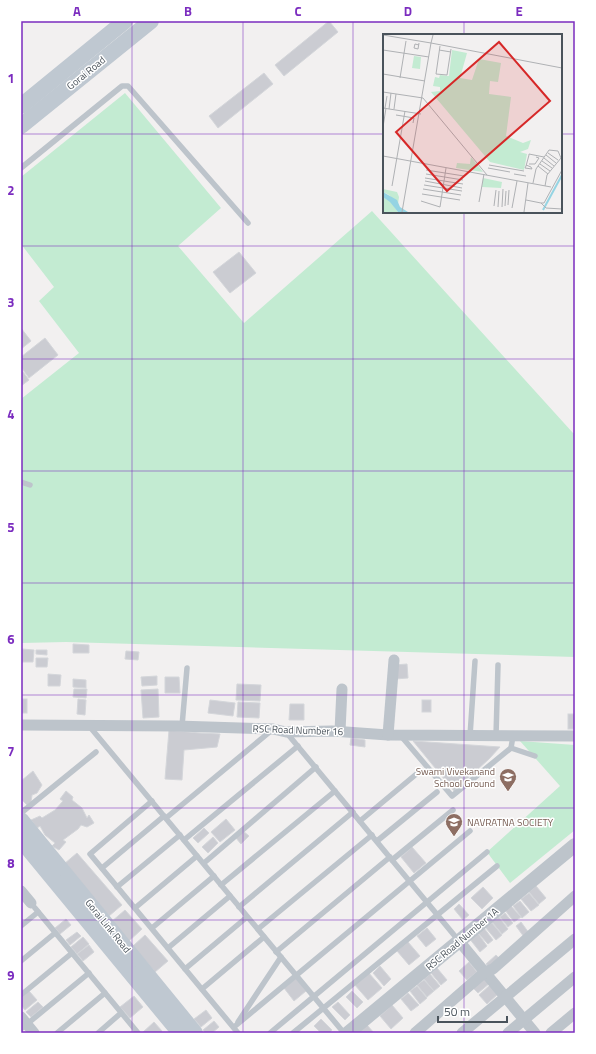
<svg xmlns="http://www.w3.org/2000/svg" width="596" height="1054" viewBox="0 0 596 1054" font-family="'Titillium Web',sans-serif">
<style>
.green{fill:#c3ebd2}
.building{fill:#cbccd2;stroke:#d4d6da}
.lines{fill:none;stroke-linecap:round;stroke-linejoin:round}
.service{stroke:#bdc4cb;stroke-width:5.5}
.minor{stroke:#bdc4cb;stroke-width:11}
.tertiary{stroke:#bdc4cb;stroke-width:14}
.secondary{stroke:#bfc8d1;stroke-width:16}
.grid{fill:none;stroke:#7b2cbf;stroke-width:1;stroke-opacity:0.55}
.labels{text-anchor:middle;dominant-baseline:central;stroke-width:3;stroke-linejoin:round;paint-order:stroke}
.street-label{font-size:10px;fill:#4a535b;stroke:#fff}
.education-label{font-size:10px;fill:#785e54;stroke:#fff;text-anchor:end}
.inset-river{fill:none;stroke:#95d4e3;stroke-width:2}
.inset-road{fill:none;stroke:#afb1b4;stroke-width:1}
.view{fill:#d62828;fill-opacity:0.15;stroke:#d62828;stroke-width:2}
.inset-edge{fill:none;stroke:#4a535b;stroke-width:2}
.neatline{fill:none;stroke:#7b2cbf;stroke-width:1.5}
.grid-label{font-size:13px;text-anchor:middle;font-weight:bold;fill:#7b2cbf}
</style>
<rect width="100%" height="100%" fill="#f2f0f0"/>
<g class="green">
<path d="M125 93 221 208 178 246 244 323 372 211 573 433H575V657L66 642 21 643V399L79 353 39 301 54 287 21 244V177Z"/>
<path d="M520 741 575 745V830L510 883 487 852 560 786Z"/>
</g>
<g class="building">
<path d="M329 21 338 32 284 76 275 65Z"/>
<path d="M264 73 273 84 218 128 209 116Z"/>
<path d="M239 252 256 273 230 293 213 272Z"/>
<path d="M21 328 31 341 21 349Z"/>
<path d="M45 338 58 355 29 378 21 367V357Z"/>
<path d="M21 369 29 380 21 386Z"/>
<path d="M73 644 89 645V653H73Z"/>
<path d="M22 649 34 650 33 662H22Z"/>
<path d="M36 650H47V655L36 654Z"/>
<path d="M126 651 139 652 138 660 125 659Z"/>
<path d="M36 658H48L47 667H36Z"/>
<path d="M407 664 408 678 395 679V665Z"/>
<path d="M48 674 61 675 60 686H48Z"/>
<path d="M157 676V685L142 686 141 677Z"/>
<path d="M165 677H179L180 693H165Z"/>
<path d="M73 679 86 680V688L73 687Z"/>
<path d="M237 684 261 685 260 701 236 700Z"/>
<path d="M74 689H87L86 698 73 697Z"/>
<path d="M158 689 159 717 143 718 141 690Z"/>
<rect x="21" y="699" width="6" height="14"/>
<path d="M78 699 86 700 85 715 77 714Z"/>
<path d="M210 700 235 703 233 716 208 713Z"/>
<rect x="422" y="700" width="9" height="12"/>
<path d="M238 702 260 703 259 718 237 717Z"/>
<path d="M290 704H304V720H289Z"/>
<rect x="568" y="714" width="7" height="15"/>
<path d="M169 730 199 733 220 734 217 747 184 750 182 780 165 779Z"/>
<path d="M351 738 365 740V747L350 745Z"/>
<path d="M413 741 500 747 489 759 454 791Z"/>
<path d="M33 771 42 785 37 793 32 795 31 802 27 805 21 799V781Z"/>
<path d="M66 791 73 797 72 800 82 808 87 818 89 815 94 823 87 827 81 825 78 829 63 840 66 842 59 850 52 846 55 843 45 835 40 826 37 828 31 820 40 816 42 818 55 810 63 801 60 799Z"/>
<path d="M226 819 235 830 220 842 211 832Z"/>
<path d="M204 828 209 833 198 843 193 838Z"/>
<path d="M243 831 249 836 241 844 236 838Z"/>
<path d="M213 837 218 843 208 853 202 847Z"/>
<path d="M412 847 426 863 414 873 401 857Z"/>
<path d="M77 853 122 905 109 916 64 864Z"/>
<path d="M536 886 546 898 539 904 529 892Z"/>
<path d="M483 887 493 898 482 909 471 898Z"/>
<path d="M529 893 539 905 531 911 521 899Z"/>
<path d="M520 901 529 912 522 918 513 906Z"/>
<path d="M459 904 469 915 463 920 454 909Z"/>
<path d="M511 906 521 917 514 922 505 910Z"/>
<path d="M125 910 142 929 128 942 111 922Z"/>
<path d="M505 913 513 923 508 927 500 917Z"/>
<path d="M499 917 508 929 502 934 492 922Z"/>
<path d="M66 919 71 925 60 934 55 928Z"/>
<path d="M521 922 529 933 524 937 516 926Z"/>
<path d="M492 923 502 935 496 940 485 927Z"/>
<path d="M427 928 436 939 426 947 417 936Z"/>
<path d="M484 928 493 940 488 944 478 933Z"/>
<path d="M77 932 81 936 70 945 66 940Z"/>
<path d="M477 932 487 946 480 952 469 938Z"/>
<path d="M145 935 168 961 155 972 133 946Z"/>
<path d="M83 937 89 944 77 954 71 947Z"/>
<path d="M408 942 420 956 409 965 397 951Z"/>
<path d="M89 945 94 952 83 961 77 954Z"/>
<path d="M496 955 501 960 491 968 486 964Z"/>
<path d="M469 962 477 972 467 980 459 971Z"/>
<path d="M380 966 391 979 384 986 373 973Z"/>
<path d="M437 968 447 980 441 985 431 973Z"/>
<path d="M368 972 382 988 368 1000 354 984Z"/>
<path d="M430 974 440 986 434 991 424 979Z"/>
<path d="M486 977 490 983 478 993 473 988Z"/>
<path d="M296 978 306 991 294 1001 284 988Z"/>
<path d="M424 980 434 991 427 997 417 985Z"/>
<path d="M490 985 498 994 487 1004 479 995Z"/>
<path d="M417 986 427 998 420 1004 410 991Z"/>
<path d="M29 991 37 1000 25 1010 21 1005V998Z"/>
<path d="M352 991 363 1002 357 1008 346 997Z"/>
<path d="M408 993 419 1005 411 1011 401 999Z"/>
<path d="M134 996 143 1007 130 1018 120 1007Z"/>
<path d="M38 1002 43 1007 31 1017 26 1012Z"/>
<path d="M338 1002 350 1015 345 1020 332 1007Z"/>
<path d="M392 1005 403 1018 391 1029 380 1016Z"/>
<path d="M206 1010 212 1018 201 1027 194 1019Z"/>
<path d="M321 1019 332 1030 329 1033H321L314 1026Z"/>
<path d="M214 1021 219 1027 212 1033H206L203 1030Z"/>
<path d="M154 1022 162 1031 159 1033H142Z"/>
<path d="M367 1025 374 1033H358Z"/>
</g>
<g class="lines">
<g class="service">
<path d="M21 168 122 86H128L248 223"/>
<path d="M21 482 30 485"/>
<path d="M182 726 187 668"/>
<path d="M90 727 344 1033"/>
<path d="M286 732 459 941"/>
<path d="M401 736 452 796 511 748 513 736"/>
<path d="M470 736 475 661"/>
<path d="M496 736 498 665"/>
<path d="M511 748 535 756"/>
<path d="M152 801 90 854 238 1033"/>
<path d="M21 813 96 752"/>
<path d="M166 818 272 730"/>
<path d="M360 821 420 771"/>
<path d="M184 840 298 746"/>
<path d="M377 841 437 792"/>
<path d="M392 860 453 810"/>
<path d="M204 863 316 767"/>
<path d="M102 868 164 816"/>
<path d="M221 885 335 791"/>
<path d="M117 887 180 835"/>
<path d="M239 907 353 812"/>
<path d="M35 908 138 1033"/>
<path d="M135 908 197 856"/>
<path d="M21 926 38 912"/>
<path d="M152 928 214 876"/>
<path d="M258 929 372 835"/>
<path d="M168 948 230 896"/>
<path d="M276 952 390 857"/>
<path d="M21 961 55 933"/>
<path d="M185 969 247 917"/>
<path d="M202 989 264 937"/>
<path d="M21 995 72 953"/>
<path d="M238 1022 281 957"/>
<path d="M234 1027 470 831"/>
<path d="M21 1029 89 973"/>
<path d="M57 1033 105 993"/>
<path d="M98 1033 121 1013"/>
<path d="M270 1033 487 852"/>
<path d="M293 1033 497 866"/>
</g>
<g class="minor">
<path d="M21 725 177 726 273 729 286 732 332 731 388 735 575 736"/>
<path d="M340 731 342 689"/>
<path d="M388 735 394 660"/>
<path d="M21 891 31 903"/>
<path d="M459 941 535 1033"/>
<path d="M21 1017 34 1033"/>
<path d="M415 1033 485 972 493 969 575 896"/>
<path d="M462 1033 575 939"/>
<path d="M508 1033 575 977"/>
<path d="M551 1033 575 1013"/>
</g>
<path class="tertiary" d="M348 1033 575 845"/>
<g class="secondary">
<path d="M21 106 125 21"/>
<path d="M21 126 151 21"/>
<path d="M21 820 195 1033"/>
<path d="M21 840 180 1033"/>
</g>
</g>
<path class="grid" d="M132 21V1033M243 21V1033M353 21V1033M464 21V35M21 134H384M561 134H575M464 212V1033M21 246H575M21 359H575M21 471H575M21 583H575M21 695H575M21 808H575M21 920H575"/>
<defs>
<symbol id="school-pin" viewBox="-11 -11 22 30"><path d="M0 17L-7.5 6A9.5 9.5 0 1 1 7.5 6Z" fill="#8d6e63" stroke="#fff"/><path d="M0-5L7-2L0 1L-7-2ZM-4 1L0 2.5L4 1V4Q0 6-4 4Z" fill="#fff"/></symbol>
</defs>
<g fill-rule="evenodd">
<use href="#school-pin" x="498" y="767" width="20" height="27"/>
<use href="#school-pin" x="444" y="812" width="20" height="27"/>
</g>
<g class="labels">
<g class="street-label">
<text transform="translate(86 73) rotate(-39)">Gorai Road</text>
<text transform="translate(298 730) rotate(2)">RSC Road Number 16</text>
<text transform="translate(108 926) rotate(51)">Gorai Link Road</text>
<text transform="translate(462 939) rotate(-40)">RSC Road Number 1A</text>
</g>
<g class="education-label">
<text x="495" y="771">Swami Vivekanand<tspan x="495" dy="12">School Ground</tspan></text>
<text x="467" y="822" text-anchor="start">NAVRATNA SOCIETY</text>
</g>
</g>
<g transform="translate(383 34)">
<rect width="179" height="179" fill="#f2f0f0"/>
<path d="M69 16 84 19 77 44 89 46 96 25 118 29 115 48 107 47 106 60 128 63 123 102 140 109 148 106 145 115 137 118 144 120 141 136 107 128 48 58 57 57V53L50 52 52 43 56 44 57 41 66 42ZM31 22 38 23 37 35 29 34ZM88 123 100 138 73 134 74 129 87 130ZM100 144 119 148 118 154 99 153ZM0 155 14 158 16 163 15 170 6 161 0 158ZM0 163 8 168 15 178H0Z" fill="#c3ebd2"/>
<path d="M0 158 14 166 17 173 25 178H15L7 168 0 163Z" fill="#95d4e3"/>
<path class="inset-river" d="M160 176 179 141"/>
<path class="inset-road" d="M0 1 48 9 50 1M36 11 32 10 31 14 35 15 36 9M57 12 53 40 64 41 68 15M0 16 46 23M56 16 68 18M0 40 42 47M17 44 23 7M0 58 40 64 104 141M0 74 38 80M2 74 4 62M6 75 8 59M11 75 13 60M13 81 31 84 30 89M0 93 3 74M165 119 175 126M163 121 173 129M0 122 168 153M161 124 171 132M159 127 169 134M146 130H152L156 124 153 123M157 130 167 137M106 131 141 137M143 131 148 133 149 135 142 134 143 132 146 121V120L161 123M155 132 165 140M105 134 127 138M43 136 81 142M43 140 80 146M131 140 143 142M42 144 80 150M42 147 79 154M150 149 153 135 166 116 175 117 178 124 164 141 162 152M41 151 79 157M9 152 22 77M40 155 78 161M39 160 77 166M143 166 158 169 163 174 179 175M38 167 57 173 63 134M96 168 101 140M158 169H161L179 136M125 171 126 156M111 172 113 156M122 172 123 157M115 173 116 157M119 173 120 155M129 174 134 147M19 178 48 9 179 34M141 178 145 149"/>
<path class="view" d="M116 8 167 67 64 157 13 98Z"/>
<rect width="179" height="179" class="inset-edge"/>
</g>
<rect width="596" height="1054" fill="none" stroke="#ffffff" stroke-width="44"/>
<path d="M438 1016v6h69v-6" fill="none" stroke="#4a535b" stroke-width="2"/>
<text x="444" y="1016" font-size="12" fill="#4a535b" stroke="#ffffff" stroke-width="3" paint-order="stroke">50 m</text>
<rect x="22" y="22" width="552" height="1010" class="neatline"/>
<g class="grid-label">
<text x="77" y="16">A</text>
<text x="188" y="16">B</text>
<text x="298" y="16">C</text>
<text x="408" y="16">D</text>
<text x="519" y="16">E</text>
<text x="11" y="83">1</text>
<text x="11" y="195">2</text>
<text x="11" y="307">3</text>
<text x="11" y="419">4</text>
<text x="11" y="532">5</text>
<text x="11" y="644">6</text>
<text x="11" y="756">7</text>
<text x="11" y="868">8</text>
<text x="11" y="980">9</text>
</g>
</svg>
